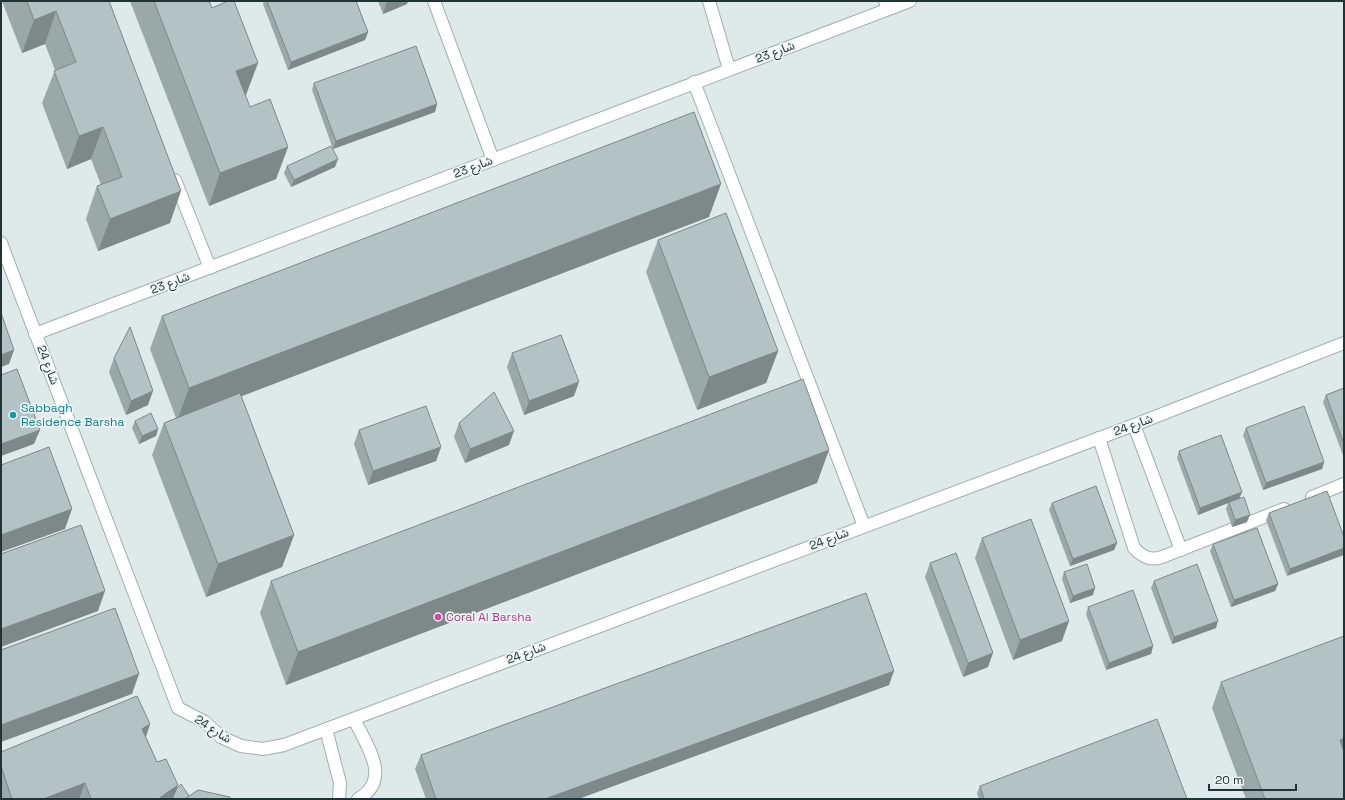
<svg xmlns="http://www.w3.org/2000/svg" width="1345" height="800" viewBox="0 0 1345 800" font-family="'Space Grotesk','Noto Sans Arabic',sans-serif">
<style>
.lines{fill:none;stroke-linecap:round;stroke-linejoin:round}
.service-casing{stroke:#a1afb0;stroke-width:14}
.minor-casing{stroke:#a1afb0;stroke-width:14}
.service{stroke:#fff;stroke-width:12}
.minor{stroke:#fff;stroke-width:12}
.wall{fill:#9aa8a8}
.shaded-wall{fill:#7d8888}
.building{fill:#b3c3c3;stroke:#7d8888}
.culture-dot{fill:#0f9aa8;stroke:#eef6f5;stroke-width:1.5}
.hotel-dot{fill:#d1479c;stroke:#eef6f5;stroke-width:1.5}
.labels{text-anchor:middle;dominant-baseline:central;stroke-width:3.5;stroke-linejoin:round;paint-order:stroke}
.street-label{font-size:12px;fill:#203437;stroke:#eef6f5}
.culture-label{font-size:12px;fill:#0d838f;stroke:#eef6f5;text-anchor:start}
.hotel-label{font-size:12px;fill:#b23c85;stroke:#eef6f5;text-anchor:start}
</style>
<rect width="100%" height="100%" fill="#dee9e9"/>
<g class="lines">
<defs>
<g id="service">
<path d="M709 1 729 69"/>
<path d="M885 1 888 9"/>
<path d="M694 82 864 526"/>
</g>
<g id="minor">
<path d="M434 1 493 160"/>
<path d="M175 180 210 268"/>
<path d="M1 243 178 708 205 722 221 737 241 746 263 749 284 745 1134 425 1344 343"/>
<path d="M35 334 910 1"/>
<path d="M1134 425 1181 550"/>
<path d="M1099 438 1134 548C1142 557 1150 561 1162 557L1284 509"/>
<path d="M1312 497 1344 484"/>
<path d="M354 719C366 745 393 779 358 799"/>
<path d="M326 729 340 783 339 799"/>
</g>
</defs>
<use href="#service" class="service-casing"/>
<use href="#minor" class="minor-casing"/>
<use href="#service" class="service"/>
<use href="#minor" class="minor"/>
</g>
<g class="wall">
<path d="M2 1H109L170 223 98 251 86 219 97 186 101 185 91 159 67 169 42 103 55 70 45 44 22 53Z"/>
<path d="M130 1H209L246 95 245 96 250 107 288 147 276 179 209 206Z"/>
<path d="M264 1H356L368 32 365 40 288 70 263 4Z"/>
<path d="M378 1H408L407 4 383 14Z"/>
<path d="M314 83 437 104 435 112 333 149 312 90Z"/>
<path d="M287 166 335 167 291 187 284 173Z"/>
<path d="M709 217 241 396 294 535 282 567 206 597 152 455 164 423 176 418 150 349 162 316Z"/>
<path d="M658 240 778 351 766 383 697 410 646 272Z"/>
<path d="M512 353 574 396 524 415 507 367Z"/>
<path d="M114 358 148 405 126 415 109 372Z"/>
<path d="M1344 388V458L1323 402 1326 395Z"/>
<path d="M135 421 158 429 156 436 139 444 132 428Z"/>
<path d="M459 423 509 445 465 463 454 437Z"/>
<path d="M1246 428 1324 462 1322 469 1263 490 1243 435Z"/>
<path d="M359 430 441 447 436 461 368 485 354 444Z"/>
<path d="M1179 451 1242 492 1239 499 1247 522 1232 527 1226 509 1228 503 1198 515 1177 458Z"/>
<path d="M817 483 286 685 260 613 271 581Z"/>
<path d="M1327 491 1287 576 1266 520 1269 513Z"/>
<path d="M1052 503 1117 543 1114 550 1070 566 1049 510Z"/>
<path d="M982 538 1062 641 1013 660 975 558Z"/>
<path d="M1213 544 1278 584 1275 591 1231 607 1210 551Z"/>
<path d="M930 563 988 667 963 677 925 577Z"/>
<path d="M1064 572 1093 595 1070 603 1062 579Z"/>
<path d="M1154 581 1216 628 1172 644 1151 588Z"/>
<path d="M1088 607 1153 646 1151 654 1106 670 1086 614Z"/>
<path d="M1221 682 1344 799H1246L1212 708Z"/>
<path d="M889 685 578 799H426L415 769 421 755Z"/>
<path d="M150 724 146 737 157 762 177 788 190 796 231 799H1V752Z"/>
<path d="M980 786 1187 799H979L977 793Z"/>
</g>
<g class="shaded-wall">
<path d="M387 1H408L407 4 383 14Z"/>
<path d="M56 11 45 44 22 53 34 20Z"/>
<path d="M368 32 365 40 288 70 291 62Z"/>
<path d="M258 63 246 95 224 104 236 71Z"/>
<path d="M437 104 435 112 333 149 336 141Z"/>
<path d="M103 127 91 159 67 169 79 136Z"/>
<path d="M288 147 276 179 209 206 220 173Z"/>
<path d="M338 159 335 167 291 187 294 180Z"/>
<path d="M721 184 709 217 177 421 189 388Z"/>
<path d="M181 191 170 223 98 251 110 219Z"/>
<path d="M14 350 9 364 1 367V355Z"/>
<path d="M778 351 766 383 697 410 709 377Z"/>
<path d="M579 382 574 396 524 415 529 401Z"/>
<path d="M153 391 148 405 126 415 131 401Z"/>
<path d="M158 429 156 436 139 444 142 436Z"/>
<path d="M40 430 34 444 1 456V444Z"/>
<path d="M514 431 509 445 465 463 470 449Z"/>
<path d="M441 447 436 461 368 485 373 471Z"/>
<path d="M829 450 817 483 286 685 298 652Z"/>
<path d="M1324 462 1322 469 1263 490 1266 483Z"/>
<path d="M1242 492 1239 499 1229 502 1228 503 1198 515 1200 508Z"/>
<path d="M72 509 65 529 1 552V535Z"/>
<path d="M1250 515 1247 522 1232 527 1235 520Z"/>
<path d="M294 535 282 567 206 597 218 564Z"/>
<path d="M1117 543 1114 550 1070 566 1073 559Z"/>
<path d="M1344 548V555L1287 576 1290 569Z"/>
<path d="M1278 584 1275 591 1231 607 1234 600Z"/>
<path d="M1095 588 1093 595 1070 603 1073 596Z"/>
<path d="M105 591 98 611 1 647V629Z"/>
<path d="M1069 621 1062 641 1013 660 1020 640Z"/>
<path d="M1218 621 1216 628 1172 644 1174 637Z"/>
<path d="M1153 646 1151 654 1106 670 1109 663Z"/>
<path d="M993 653 988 667 963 677 968 663Z"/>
<path d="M894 671 889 685 578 799H545Z"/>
<path d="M139 674 132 694 1 742V725Z"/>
<path d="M150 724 141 750 142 729Z"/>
<path d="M1344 738V760L1340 740Z"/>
<path d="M85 783 79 799H43Z"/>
<path d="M178 785 172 799H158Z"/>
</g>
<g class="building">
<path d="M27 1H109L181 191 110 219 97 186 122 177 103 127 79 136 54 71 76 62 56 11 34 20Z"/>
<path d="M154 1H209L212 8 228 1H234L258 63 236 71 250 107 270 99 288 147 220 173Z"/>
<path d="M267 1H356L368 32 291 62Z"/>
<path d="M416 46 437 104 336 141 314 83Z"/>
<path d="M694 112 721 184 189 388 162 316Z"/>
<path d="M331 146 338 159 294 180 287 166Z"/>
<path d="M726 213 778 351 709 377 658 240Z"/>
<path d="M1 313 14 350 1 355Z"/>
<path d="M130 327 153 391 131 401 114 358Z"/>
<path d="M561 335 579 382 529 401 512 353Z"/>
<path d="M17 369 40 430 1 444V375Z"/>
<path d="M803 379 829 450 298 652 271 581Z"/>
<path d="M1344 388V444L1326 395Z"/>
<path d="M494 392 514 431 470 449 459 423Z"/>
<path d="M240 393 294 535 218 564 164 423Z"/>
<path d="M426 406 441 447 373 471 359 430Z"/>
<path d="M1304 406 1324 462 1266 483 1246 428Z"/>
<path d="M151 413 158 429 142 436 135 421Z"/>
<path d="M1221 435 1242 492 1200 508 1179 451Z"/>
<path d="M49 447 72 509 1 535V465Z"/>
<path d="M1096 486 1117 543 1073 559 1052 503Z"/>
<path d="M1327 491 1344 537V548L1290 569 1269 513Z"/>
<path d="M1244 497 1250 515 1235 520 1229 502Z"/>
<path d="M1031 519 1069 621 1020 640 982 538Z"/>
<path d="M81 525 105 591 1 629V554Z"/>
<path d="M1257 528 1278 584 1234 600 1213 544Z"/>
<path d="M956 553 993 653 968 663 930 563Z"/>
<path d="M1087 564 1095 588 1073 596 1064 572Z"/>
<path d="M1197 564 1218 621 1174 637 1154 581Z"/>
<path d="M1133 590 1153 646 1109 663 1088 607Z"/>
<path d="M866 593 894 671 545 799H436L421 755Z"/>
<path d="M115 608 139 674 1 725V650Z"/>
<path d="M1344 636V738L1340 740 1344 752V799H1265L1221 682Z"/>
<path d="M137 696 150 724 142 729 157 762 166 759 178 785 158 799H91L85 783 43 799H12L1 766V752Z"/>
<path d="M1157 719 1187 799H984L980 786Z"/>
<path d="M181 784 189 796 185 799H175L173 797 177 788Z"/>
<path d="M198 790 230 797 231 799H185Z"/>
</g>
<circle class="culture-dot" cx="13" cy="415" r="4"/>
<circle class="hotel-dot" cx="438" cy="617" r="4"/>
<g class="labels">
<g class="street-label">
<text transform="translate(775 52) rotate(-21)">شارع 23</text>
<text transform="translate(473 167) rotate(-21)">شارع 23</text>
<text transform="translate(170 283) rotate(-21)">شارع 23</text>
<text transform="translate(48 365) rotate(69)">شارع 24</text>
<text transform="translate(1133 425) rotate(-20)">شارع 24</text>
<text transform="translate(829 539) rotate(-21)">شارع 24</text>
<text transform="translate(526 653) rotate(-21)">شارع 24</text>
<text transform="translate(213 729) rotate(33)">شارع 24</text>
</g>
<g class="culture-label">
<text x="21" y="408">Sabbagh<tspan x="21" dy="14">Residence Barsha</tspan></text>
</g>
<g class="hotel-label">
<text x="446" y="617">Coral Al Barsha</text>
</g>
</g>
<rect width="1345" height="800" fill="none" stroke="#203437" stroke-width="4"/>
<path d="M1209 784v6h87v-6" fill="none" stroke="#203437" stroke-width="2"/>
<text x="1215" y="784" font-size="12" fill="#203437" stroke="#eef6f5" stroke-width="3" paint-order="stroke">20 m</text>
</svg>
